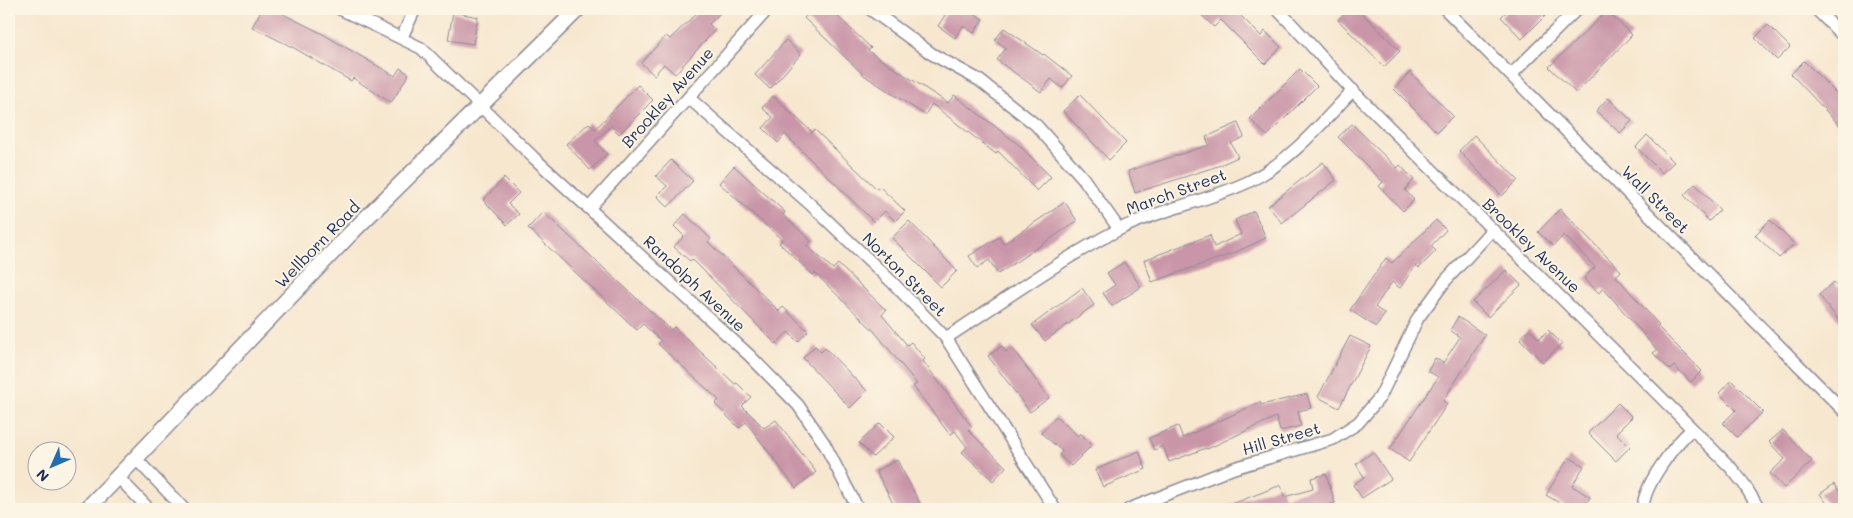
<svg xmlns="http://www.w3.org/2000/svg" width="1853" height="518" viewBox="0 0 1853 518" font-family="Mali,sans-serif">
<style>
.building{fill:#c995a8}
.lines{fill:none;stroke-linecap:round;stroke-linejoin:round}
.minor-casing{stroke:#898b96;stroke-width:14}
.tertiary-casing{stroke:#898b96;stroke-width:18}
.minor{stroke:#fff;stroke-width:11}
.tertiary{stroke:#fff;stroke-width:15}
.labels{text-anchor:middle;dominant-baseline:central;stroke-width:4;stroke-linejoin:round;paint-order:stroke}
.street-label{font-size:16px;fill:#1b2f5e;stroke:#fcf5e5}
</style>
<rect width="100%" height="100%" fill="#fcf5e5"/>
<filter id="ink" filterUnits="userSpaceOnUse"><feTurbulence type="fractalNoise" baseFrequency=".02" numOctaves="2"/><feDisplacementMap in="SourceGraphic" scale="10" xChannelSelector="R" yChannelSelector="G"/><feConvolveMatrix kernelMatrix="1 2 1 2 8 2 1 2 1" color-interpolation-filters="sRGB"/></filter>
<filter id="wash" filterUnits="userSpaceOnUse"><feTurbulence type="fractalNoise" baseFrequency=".0096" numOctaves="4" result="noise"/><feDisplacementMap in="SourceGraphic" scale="20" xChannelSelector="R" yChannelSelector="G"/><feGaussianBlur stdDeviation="1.12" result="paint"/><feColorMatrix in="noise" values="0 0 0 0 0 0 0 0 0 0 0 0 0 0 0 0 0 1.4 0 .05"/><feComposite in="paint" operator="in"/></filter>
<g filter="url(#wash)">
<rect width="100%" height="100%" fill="#f7e7cf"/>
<g id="blocks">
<g class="building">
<path d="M262 9H273L321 33 395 76 400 68 409 74 391 103 353 78 351 81 294 48 252 27Z"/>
<path d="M701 9H724L709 24 715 30 675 74 664 64 654 75 641 63 666 36 670 39Z"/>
<path d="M813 9H830L871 48 868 51 948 103 954 95 1018 144 1051 177 1037 191 998 151 996 154 932 104 925 115 865 76 804 18Z"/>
<path d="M949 9H968L983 19 974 33 963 26 955 38 938 26Z"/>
<path d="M1195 9H1234L1261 36 1265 31 1281 47 1265 64 1221 20 1214 27Z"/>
<path d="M1349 9H1358L1400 51 1384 67 1338 20Z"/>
<path d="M1509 9H1552L1522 39 1501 17Z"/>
<path d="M1607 11 1632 35 1576 93 1549 67Z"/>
<path d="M453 12 478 17 473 44 448 40Z"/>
<path d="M1768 25 1790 47 1777 60 1755 38Z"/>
<path d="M1004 28 1043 55 1044 54 1072 76 1062 88 1051 79 1041 92 997 60 1006 48 995 40Z"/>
<path d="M786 40 801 54 770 89 755 75Z"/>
<path d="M1804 61 1844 101V130L1791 74Z"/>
<path d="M1300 69 1317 86 1267 136 1250 119Z"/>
<path d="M1410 72 1453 116 1437 132 1394 89Z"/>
<path d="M638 85 653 100 619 134 611 126 595 141 607 154 590 170 566 144 589 123 595 129Z"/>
<path d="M1080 95 1126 143 1109 160 1063 111Z"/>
<path d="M773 96 812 132 815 130 877 189 880 187 905 211 895 221 885 211 874 222 785 134 778 143 763 128 773 117 762 108Z"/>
<path d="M1608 98 1632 121 1620 133 1596 111Z"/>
<path d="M1238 123 1244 137 1231 143 1238 157 1218 166 1135 193 1128 171 1209 145 1206 137Z"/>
<path d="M1352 124 1397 168 1400 165 1414 180 1405 190 1414 200 1403 211 1379 186 1383 182 1338 137Z"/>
<path d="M1474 135 1518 180 1502 196 1459 151Z"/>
<path d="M1647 135 1674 162 1662 173 1636 147Z"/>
<path d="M671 160 693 181 668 207 657 196 667 186 656 176Z"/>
<path d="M1323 162 1336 180 1282 223 1268 206Z"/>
<path d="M734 166 785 212 783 215 811 241 807 246 833 269 838 264 886 310 882 315 907 345 911 342 925 359 923 361 972 427 968 430 1006 467 993 481 962 452 967 447 955 431 950 435 913 386 917 384 874 331 815 273 813 275 779 243 782 240 719 183Z"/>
<path d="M504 178 519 193 508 204 519 214 507 225 483 200Z"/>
<path d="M1695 184 1720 210 1709 221 1684 195Z"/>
<path d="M1065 202 1077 221 998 274 989 260 977 268 969 256 999 237 1003 244Z"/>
<path d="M1560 209 1621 271 1616 276 1659 325 1657 326 1702 371 1691 382 1674 366 1670 370 1653 353 1657 350 1603 288 1599 293 1584 278 1595 267 1564 235 1553 246 1538 232Z"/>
<path d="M1254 211 1266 238 1234 253 1152 282 1144 260 1210 235 1214 247 1241 234 1235 220Z"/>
<path d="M543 212 671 330 674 327 735 384 737 383 751 397 742 406 764 428 776 420 816 472 796 488 746 422 739 428 715 404 719 400 658 344 661 341 643 324 637 330 528 228Z"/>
<path d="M685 214 711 239 708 242 779 311 783 307 808 331 798 342 788 332 776 344 692 259 690 261 674 247 684 236 674 226Z"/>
<path d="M1436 220 1446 230 1431 246 1436 251 1419 268 1416 265 1400 288 1392 282 1375 307 1385 314 1376 327 1350 310 1386 258 1392 263Z"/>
<path d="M1770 220 1794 244 1779 258 1755 235Z"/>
<path d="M909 221 957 271 941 287 892 238Z"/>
<path d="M1124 262 1141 287 1112 306 1103 293 1115 285 1107 273Z"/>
<path d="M1506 270 1521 285 1488 317 1473 302Z"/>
<path d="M1844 281V327L1819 295 1834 282 1838 287Z"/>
<path d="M1082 288 1094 305 1045 341 1032 325Z"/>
<path d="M1458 317 1485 335 1443 401 1447 404 1409 462 1390 449 1438 377 1428 371 1435 358 1443 363 1460 337 1450 330Z"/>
<path d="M1529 329 1539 339 1548 330 1562 344 1543 362 1520 339Z"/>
<path d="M1350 336 1371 346 1339 408 1318 397Z"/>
<path d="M815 346 821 352 825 348 867 391 850 408 803 358Z"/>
<path d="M1002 346 1006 352 1012 348 1049 398 1030 412 988 356Z"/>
<path d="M1731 380 1763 412 1737 437 1723 423 1736 410 1719 393Z"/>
<path d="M1307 394 1311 408 1298 411 1301 426 1280 431 1276 417 1207 449 1206 448 1169 462 1163 446 1154 450 1149 438 1178 426 1183 438 1260 402 1261 405Z"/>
<path d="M1618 403 1632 417 1616 433 1630 447 1616 461 1588 433Z"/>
<path d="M1056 416 1078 436 1080 433 1092 445 1071 466 1059 455 1062 451 1041 433Z"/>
<path d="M880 423 894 437 873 457 859 443Z"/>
<path d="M1783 430 1812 461 1784 488 1770 473 1785 459 1769 442Z"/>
<path d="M1139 451 1146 469 1103 487 1095 470Z"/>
<path d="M1373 452 1391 479 1362 498 1353 485 1364 477 1356 464Z"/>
<path d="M1569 457 1584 466 1572 486 1590 497 1583 509H1570L1546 495Z"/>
<path d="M897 460 923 509H896L876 471Z"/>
<path d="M1326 474 1335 503 1313 509H1219L1281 485 1284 497 1313 489 1311 478Z"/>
<path d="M1834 484 1844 497V509H1831L1820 494Z"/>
</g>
</g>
</g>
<g filter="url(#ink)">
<use href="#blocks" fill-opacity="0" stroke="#898b96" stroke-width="1"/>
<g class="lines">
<defs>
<g id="minor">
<path d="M340 9 421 48 534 158 749 355 798 405 824 443 858 509"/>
<path d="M870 9 932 54 979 80 1036 125 1083 178 1119 229"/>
<path d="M1277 9C1304 36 1328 65 1354 92 1480 218 1607 342 1732 469L1744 484 1759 509"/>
<path d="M1445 9 1844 411"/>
<path d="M1816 9 1844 37"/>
<path d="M402 37 415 9"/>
<path d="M1511 75 1577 9"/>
<path d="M689 98 810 204 893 283 946 338 1055 509"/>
<path d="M590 207 768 9"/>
<path d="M946 338C1003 301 1059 260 1120 229 1160 209 1206 202 1248 182 1290 162 1321 124 1353 90"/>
<path d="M136 459 184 509"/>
<path d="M118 477 149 509"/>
<path d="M1129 509 1234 468 1333 439 1358 423 1380 397 1418 318 1446 280 1492 230"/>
<path d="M1643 509C1643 485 1675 444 1692 429"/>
</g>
<path id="tertiary" d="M87 509 351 233 578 9"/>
</defs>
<use href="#minor" class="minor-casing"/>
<use href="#tertiary" class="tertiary-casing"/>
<use href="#minor" class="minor"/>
<use href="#tertiary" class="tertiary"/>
</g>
</g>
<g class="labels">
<g class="street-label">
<text transform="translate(667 97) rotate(-48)">Brookley Avenue</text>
<text transform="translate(1176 191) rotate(-20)">March Street</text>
<text transform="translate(1656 199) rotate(45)">Wall Street</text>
<text transform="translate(317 244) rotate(-46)">Wellborn Road</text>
<text transform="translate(1532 245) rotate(44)">Brookley Avenue</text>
<text transform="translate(905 274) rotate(45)">Norton Street</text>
<text transform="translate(695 283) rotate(43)">Randolph Avenue</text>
<text transform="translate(1281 438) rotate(-16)">Hill Street</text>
</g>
</g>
<rect width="1853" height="518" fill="none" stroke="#fcf5e5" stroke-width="30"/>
<g transform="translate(52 466) rotate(225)"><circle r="24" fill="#fcf5e5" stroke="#a2a6af"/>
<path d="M0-4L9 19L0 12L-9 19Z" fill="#1f6fb2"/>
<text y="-8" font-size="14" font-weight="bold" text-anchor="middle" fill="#1b2f5e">N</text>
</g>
</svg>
